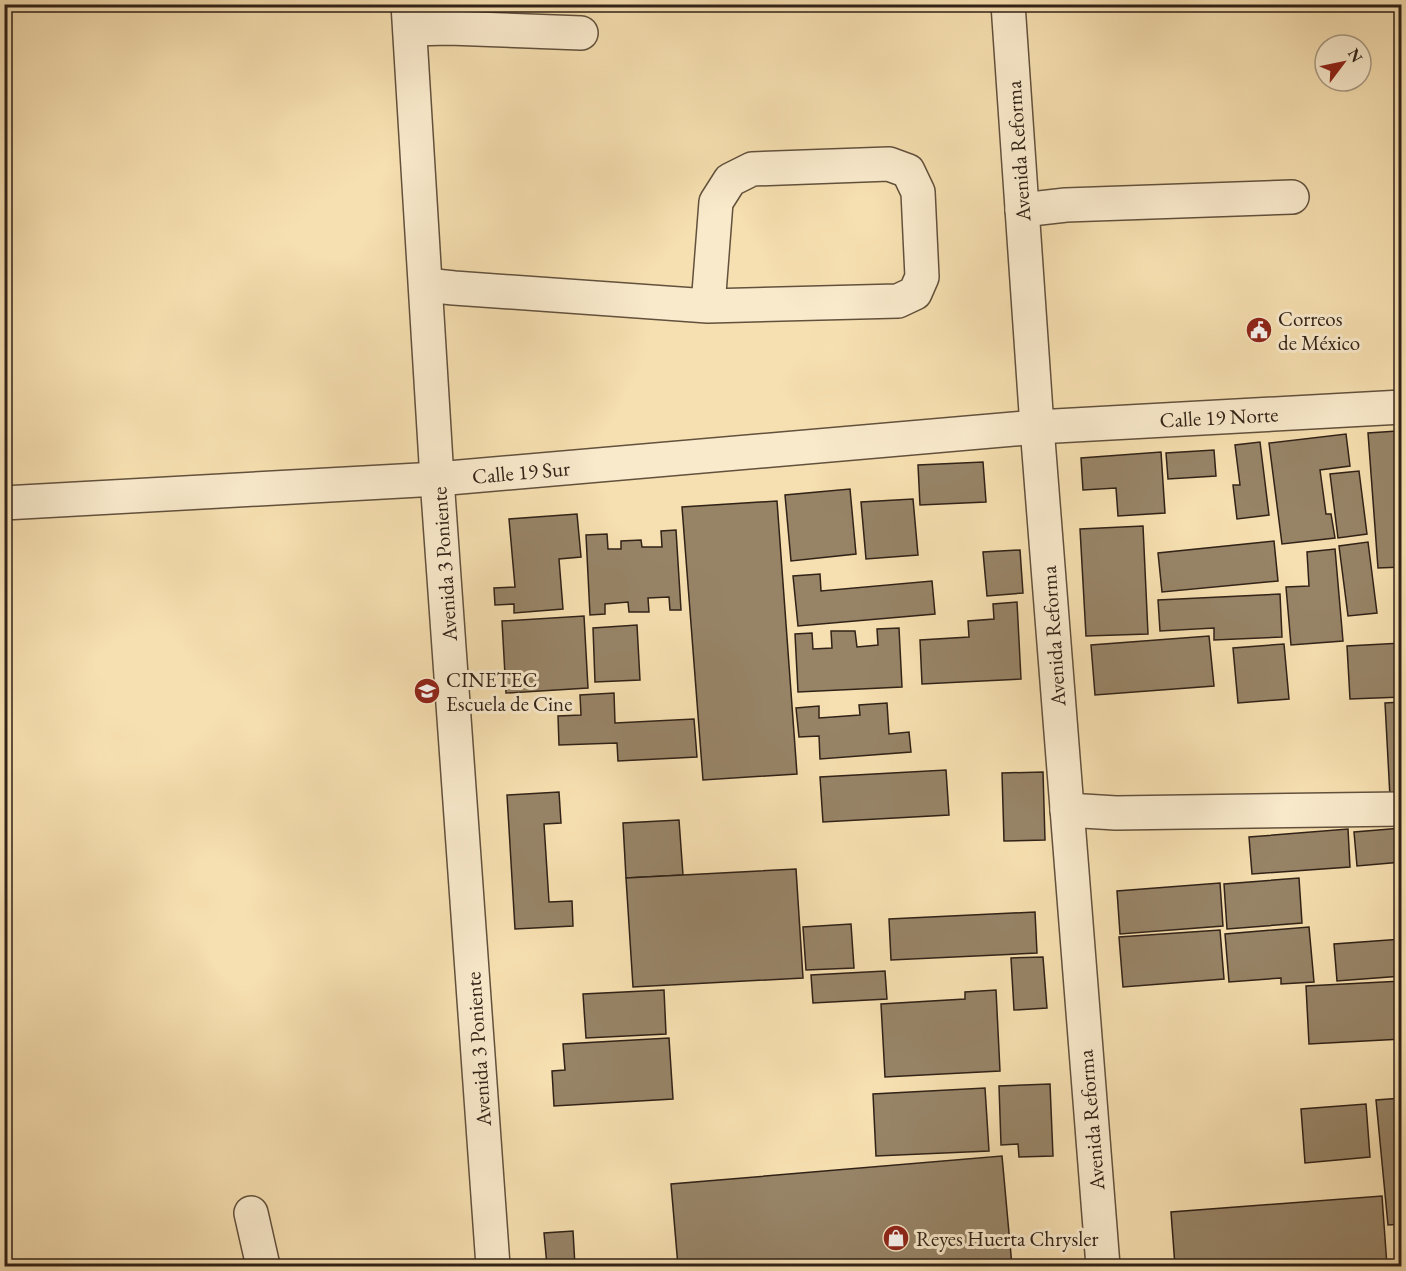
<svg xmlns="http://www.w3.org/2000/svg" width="1406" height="1271" viewBox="0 0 1406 1271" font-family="'EB Garamond',serif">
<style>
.building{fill:#978467;stroke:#312217;stroke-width:1.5}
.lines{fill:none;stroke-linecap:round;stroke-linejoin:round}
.minor-casing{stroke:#62513d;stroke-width:36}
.minor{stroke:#f9eacc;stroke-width:33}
.labels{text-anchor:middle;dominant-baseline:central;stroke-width:6;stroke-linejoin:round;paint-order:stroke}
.street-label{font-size:21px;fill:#312217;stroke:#f9eacc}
.poi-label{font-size:21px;fill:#312217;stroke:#f9eacc;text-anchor:start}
</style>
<rect width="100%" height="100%" fill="#f6dfb0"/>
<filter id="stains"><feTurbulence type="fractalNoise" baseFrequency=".00333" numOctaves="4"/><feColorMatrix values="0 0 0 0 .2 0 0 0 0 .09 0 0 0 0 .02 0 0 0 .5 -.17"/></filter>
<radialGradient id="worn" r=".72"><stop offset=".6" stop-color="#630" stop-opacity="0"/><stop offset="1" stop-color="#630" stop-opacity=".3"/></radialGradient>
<g class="building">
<path d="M1397 431 1402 486V567L1378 568 1368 433Z"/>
<path d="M1346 434 1350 466 1320 470 1326 514H1331L1335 538 1282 544 1269 443Z"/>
<path d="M1260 442 1269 515 1237 519 1233 485H1240L1235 445Z"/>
<path d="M1214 450 1216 476 1168 479 1166 453Z"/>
<path d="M1161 452 1165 513 1118 516 1116 488 1083 490 1081 458Z"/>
<path d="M983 462 986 502 920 505 918 465Z"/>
<path d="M1359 471 1367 534 1338 538 1330 474Z"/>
<path d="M850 489 856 554 791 561 785 495Z"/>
<path d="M913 499 918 555 866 559 861 502Z"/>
<path d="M777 501 797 774 703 780 682 507Z"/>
<path d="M577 514 581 557 559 559 563 609 514 613V604L495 605 494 588 515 587 509 519Z"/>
<path d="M1143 526 1148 634 1086 636 1080 529Z"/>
<path d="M676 530 681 610H670L669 597 648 598 649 612H629L628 602 605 604V614L590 615 586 535 607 534 608 549H621V541L641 540 642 547H662L661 531Z"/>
<path d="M1274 541 1278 581 1162 592 1158 553Z"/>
<path d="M1368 542 1377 613 1348 616 1339 546Z"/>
<path d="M1335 549 1343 641 1291 645 1286 587 1309 586 1307 552Z"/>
<path d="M1020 550 1023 593 987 596 983 552Z"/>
<path d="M820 574 821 591 932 581 935 614 798 626 793 576Z"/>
<path d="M1280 594 1282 637 1214 640V628L1160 631 1158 600Z"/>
<path d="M1017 602 1021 679 922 684 920 640 969 637 968 621 994 619 993 604Z"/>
<path d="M584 616 588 688 506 693 502 621Z"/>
<path d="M637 625 640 680 595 682 593 628Z"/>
<path d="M899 628 902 687 798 692 795 634 812 633 813 649 832 648 831 631H855L857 647 878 645 877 629Z"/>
<path d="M1209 636 1214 686 1095 695 1091 645Z"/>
<path d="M1402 643V697L1350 699 1347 646Z"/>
<path d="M1284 644 1289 699 1238 703 1233 648Z"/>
<path d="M614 693 615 723 694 719 697 757 618 761 617 743 559 745 558 716 581 715 580 695Z"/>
<path d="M1402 702V797H1390L1385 703Z"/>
<path d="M887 703 889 734 909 732 911 752 820 759 819 736 799 737 796 708 819 706V718L860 715 859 705Z"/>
<path d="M946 770 949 815 823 822 820 777Z"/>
<path d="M1043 772 1045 840 1004 841 1002 773Z"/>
<path d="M559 792 561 823 544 824 549 902 572 901 573 926 515 929 507 795Z"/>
<path d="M679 820 683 875 626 878 623 823Z"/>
<path d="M1402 828V862L1357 866 1354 832Z"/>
<path d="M1348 829 1350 867 1252 874 1249 837Z"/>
<path d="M796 869 803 978 633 987 626 878Z"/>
<path d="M1299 878 1302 923 1227 929 1224 884Z"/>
<path d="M1220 883 1223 926 1120 934 1117 891Z"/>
<path d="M1035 912 1037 953 891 960 889 919Z"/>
<path d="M851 924 854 968 806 970 803 927Z"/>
<path d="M1309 927 1314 982 1281 984V978L1229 982 1225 934Z"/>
<path d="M1220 930 1224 979 1123 987 1119 937Z"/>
<path d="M1402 939V976L1337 981 1334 944Z"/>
<path d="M1043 957 1047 1008 1014 1010 1011 958Z"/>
<path d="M885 971 887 999 813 1003 811 975Z"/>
<path d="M1402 981V1039L1309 1044 1306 986Z"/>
<path d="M664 990 666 1034 586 1038 583 994Z"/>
<path d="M996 990 1000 1071 885 1077 881 1004 965 999V992Z"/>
<path d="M669 1038 673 1099 554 1106 552 1071 565 1070 563 1044Z"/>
<path d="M1050 1084 1053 1156 1019 1157 1018 1144 1001 1145 999 1086Z"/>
<path d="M985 1088 989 1151 876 1156 873 1094Z"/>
<path d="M1402 1098V1224L1388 1225 1376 1100Z"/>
<path d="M1366 1104 1370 1157 1305 1163 1301 1109Z"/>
<path d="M1002 1156 1012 1266H678L671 1184Z"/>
<path d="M1382 1196 1387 1266H1175L1171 1212Z"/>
<path d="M573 1231 575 1266H547L544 1233Z"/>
<path d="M1068 1261V1266H1024V1263Z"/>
</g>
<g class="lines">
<defs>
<g id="minor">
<path d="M408 4 437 479 493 1266"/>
<path d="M1008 4 1037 427 1103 1266"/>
<path d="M410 29 449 28 581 33"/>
<path d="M1022 210 1066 205 1292 197"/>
<path d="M426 285 454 288 708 306 898 301 915 293 922 277 918 192 908 171 889 164 752 169 730 180 716 202 708 306"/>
<path d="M4 503 437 479 1037 427 1402 407"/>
<path d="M1067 810 1116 813 1402 809"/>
<path d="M251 1213 263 1266"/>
</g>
</defs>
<use href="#minor" class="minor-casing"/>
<use href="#minor" class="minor"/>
</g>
<defs>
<symbol id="civic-disc" viewBox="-11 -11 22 22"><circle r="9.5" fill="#8f2418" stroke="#f9eacc"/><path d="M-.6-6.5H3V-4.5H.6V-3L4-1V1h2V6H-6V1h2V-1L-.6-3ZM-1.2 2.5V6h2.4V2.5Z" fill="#fff"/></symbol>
<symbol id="university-disc" viewBox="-11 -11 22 22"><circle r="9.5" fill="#8f2418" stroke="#f9eacc"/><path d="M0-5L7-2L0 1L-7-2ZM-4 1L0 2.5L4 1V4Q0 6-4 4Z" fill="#fff"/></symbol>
<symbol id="shop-disc" viewBox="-11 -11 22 22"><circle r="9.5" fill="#8f2418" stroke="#f9eacc"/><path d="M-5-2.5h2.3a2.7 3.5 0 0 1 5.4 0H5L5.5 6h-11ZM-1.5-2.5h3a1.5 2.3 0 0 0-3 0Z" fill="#fff"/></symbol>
</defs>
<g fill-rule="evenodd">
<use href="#civic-disc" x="1244" y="315" width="30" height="30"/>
<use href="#university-disc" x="412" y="676" width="30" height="30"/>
<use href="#shop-disc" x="881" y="1223" width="30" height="30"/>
</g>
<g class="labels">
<g class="street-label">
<text transform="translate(1018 151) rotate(-94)">Avenida Reforma</text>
<text transform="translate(1219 417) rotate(-3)">Calle 19 Norte</text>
<text transform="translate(521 472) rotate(-5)">Calle 19 Sur</text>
<text transform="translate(444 564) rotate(-94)">Avenida 3 Poniente</text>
<text transform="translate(1053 636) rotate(-94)">Avenida Reforma</text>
<text transform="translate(478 1049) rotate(-94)">Avenida 3 Poniente</text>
<text transform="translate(1091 1120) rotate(-95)">Avenida Reforma</text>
</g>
<g class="poi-label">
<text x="1278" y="318">Correos<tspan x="1278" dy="24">de México</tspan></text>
<text x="446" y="679">CINETEC<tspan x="446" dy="24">Escuela de Cine</tspan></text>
<text x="916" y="1238">Reyes Huerta Chrysler</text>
</g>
</g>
<rect width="1406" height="1271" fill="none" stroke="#f6dfb0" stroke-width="24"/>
<rect x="6" y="6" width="1394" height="1259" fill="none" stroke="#312217" stroke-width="3"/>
<rect x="12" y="12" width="1382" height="1247" fill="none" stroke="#312217" stroke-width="1.5"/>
<g transform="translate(1343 63) rotate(58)"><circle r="28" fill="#f9eacc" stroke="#a99a84" stroke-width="1.5"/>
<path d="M0-4.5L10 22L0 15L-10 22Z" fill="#8f2418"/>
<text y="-9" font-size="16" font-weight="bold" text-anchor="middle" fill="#312217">N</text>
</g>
<rect width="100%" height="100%" filter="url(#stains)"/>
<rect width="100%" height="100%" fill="url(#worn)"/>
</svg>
